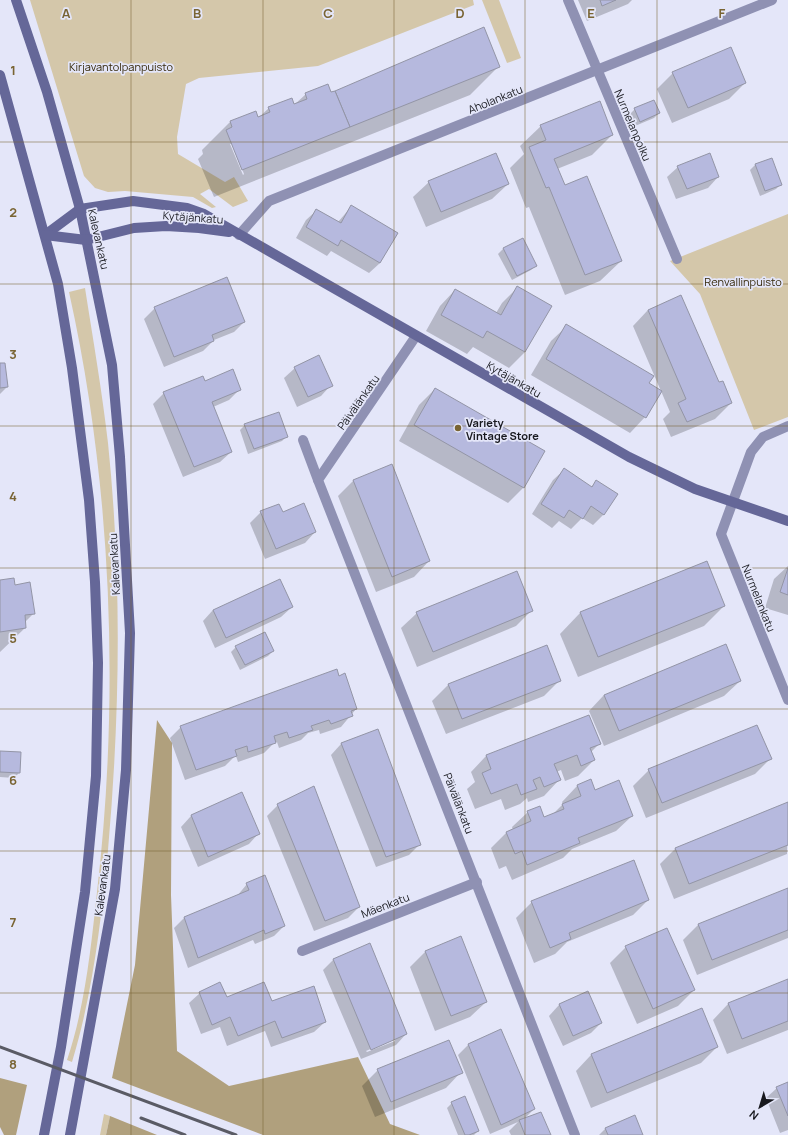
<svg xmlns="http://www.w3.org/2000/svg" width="788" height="1135" viewBox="0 0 788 1135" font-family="Manrope,sans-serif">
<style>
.green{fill:#d4c7aa}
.forest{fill:#b0a07d}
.shadow{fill:#0003;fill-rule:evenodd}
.building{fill:#b6b9de;stroke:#9395a6}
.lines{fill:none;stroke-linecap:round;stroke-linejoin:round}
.street{stroke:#8f91b3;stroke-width:10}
.secondary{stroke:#656798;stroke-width:10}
.rail{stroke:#5a5b65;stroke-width:3}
.grid{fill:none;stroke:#796433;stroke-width:1;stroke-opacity:0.55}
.poi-dot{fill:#796433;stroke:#e4e6f9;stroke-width:1.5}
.labels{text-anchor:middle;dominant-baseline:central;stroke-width:3.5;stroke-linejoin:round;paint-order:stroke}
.park-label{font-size:11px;fill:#352809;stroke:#e4e6f9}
.street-label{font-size:11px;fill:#18191f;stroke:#e4e6f9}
.poi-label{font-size:11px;font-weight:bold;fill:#18191f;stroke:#e4e6f9;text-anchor:start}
.grid-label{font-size:13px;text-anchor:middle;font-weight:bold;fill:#796433;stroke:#e4e6f9;stroke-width:3.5;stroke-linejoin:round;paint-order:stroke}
</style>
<rect width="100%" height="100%" fill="#e4e6f9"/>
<g class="green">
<path d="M30 0H473L474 5 318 66 199 78 186 84 177 137 178 154 225 182 234 177 248 201 233 207 209 189 200 194 216 207 212 208 193 197 125 191 108 192 95 188 84 176Z"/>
<path d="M482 0H499L521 58 507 63Z"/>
<path d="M788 214V417L754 430 700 294 670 261Z"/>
<path d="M85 288C93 339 102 391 108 443 122 578 120 714 108 850 101 921 93 993 72 1062L67 1060C85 1007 91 947 97 892 120 695 112 485 69 292Z"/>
<path d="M104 1114 110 1116 106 1135H100Z"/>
</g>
<g class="forest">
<path d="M157 720 172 743 171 895 177 1051 229 1086 358 1057 390 1124 420 1135H263L112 1078 135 965Z"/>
<path d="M0 1078 27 1085 16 1135H4L0 1127Z"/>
<path d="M110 1116 157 1135H106Z"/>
</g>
<g class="shadow">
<path d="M578 0H632L628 4 587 21Z"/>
<path d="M498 67 470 95 214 197 198 159 203 154 202 150 230 122 255 112 258 118 269 108 294 105 306 94H331ZM230 144H233L244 174 243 175Z"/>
<path d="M673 73 745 83 729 99 672 123 657 89Z"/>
<path d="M635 109 659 113 654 118 635 126 630 114Z"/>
<path d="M541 126 612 135 592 155 557 169 565 186 621 261 600 281 565 295 529 207 526 208 510 168 524 154 520 146Z"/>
<path d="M771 159 781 184 776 189 760 196 750 170 755 165Z"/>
<path d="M678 167 718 177 708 188 676 199 667 177Z"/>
<path d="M429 182 508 184 492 199 426 227 413 197Z"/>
<path d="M351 207 397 234 380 263 369 273 331 251 327 256 296 238 306 220 317 210 338 222Z"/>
<path d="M522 239 536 265 531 270 512 280 498 254 503 249Z"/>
<path d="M517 288 550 306 525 352 509 368 473 347 467 354 426 331 440 306 455 290 496 313 502 303Z"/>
<path d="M155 308 244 322 234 332 214 340 203 351 164 367 144 319Z"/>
<path d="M648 310 718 384 731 403 715 419 671 437 663 419 670 412 633 326Z"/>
<path d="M567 326 648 384 645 417 630 433 531 375 551 341Z"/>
<path d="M0 364 7 387 0 394Z"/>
<path d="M295 368 331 385 321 396 297 407 284 378Z"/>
<path d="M205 382 240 389 229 400 213 407 231 452 220 462 183 477 153 404 164 393Z"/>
<path d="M435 389 524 487 508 503 399 441 419 405Z"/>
<path d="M245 425 287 436 282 441 248 454 240 430Z"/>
<path d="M564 470 591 487 597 481 604 514 593 525 582 518 571 529 559 521 552 528 532 514 553 480Z"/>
<path d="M354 480 429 561 414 577 376 592 338 496Z"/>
<path d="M261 512 282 513 315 532 305 543 265 559 250 523Z"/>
<path d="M707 563 724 606 704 626 578 677 560 634 580 613Z"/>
<path d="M788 566V615L765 608 774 579Z"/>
<path d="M0 581 14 587 34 613 24 623 25 628 0 652Z"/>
<path d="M292 607 281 617 215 648 203 621 213 610Z"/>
<path d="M532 610 516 626 417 667 401 628 417 613Z"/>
<path d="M236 647 273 651 268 656 240 670 231 652Z"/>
<path d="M546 647 560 680 544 696 446 734 432 701 448 685Z"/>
<path d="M339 677 356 709 341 727 320 734 319 730 308 733 301 740 279 748 277 742H275L264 753 238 762 236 756 234 757 225 766 185 780 170 738 181 727Z"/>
<path d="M740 681 724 696 604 746 589 711 604 695Z"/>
<path d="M588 716 600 743 591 752 594 760 578 776 565 781 561 770 556 772 559 780 544 796 528 802 527 798 520 804 505 810 501 799 475 809 467 789 475 782 471 772 486 756Z"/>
<path d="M377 731 420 844 409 855 376 867 331 755 341 744Z"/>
<path d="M0 752 20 753 19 773 14 778 0 777Z"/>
<path d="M770 759 755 774 646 818 633 786 649 770Z"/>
<path d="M590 781 594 792 632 816 616 831 572 849 563 858 512 880 506 866 499 869 491 848 506 833 513 830 512 827 528 812 544 818 552 815 563 804 562 802 577 786Z"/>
<path d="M788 803 787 854 674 899 660 864 675 849Z"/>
<path d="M278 805 359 907 348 918 314 931 267 816Z"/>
<path d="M191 816 259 833 249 844 198 867 181 827Z"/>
<path d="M247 884 284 926 274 936 255 944 253 940 188 968 174 928 184 918 237 896Z"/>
<path d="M788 889V938L697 975 683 940 698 925Z"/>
<path d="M648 900 633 915 567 942 555 954 534 963 516 918 532 902Z"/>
<path d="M626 947 694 990 678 1006 637 1024 610 963Z"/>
<path d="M425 952 486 1002 470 1017 435 1031 410 967Z"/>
<path d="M333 960 406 1034 396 1045 361 1059 323 970ZM395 1038V1041L367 1052 366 1051Z"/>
<path d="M788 980V1030L727 1054 713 1020 728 1004Z"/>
<path d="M200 993 226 999 272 1002 325 1022 314 1032 271 1047 265 1031 227 1046 220 1027 201 1034 189 1003Z"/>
<path d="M587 993 601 1023 591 1033 563 1046 549 1016 559 1005Z"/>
<path d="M701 1010 717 1047 701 1063 591 1108 576 1071 591 1055Z"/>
<path d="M468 1045 534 1109 524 1119 550 1135H511L509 1131 518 1122 490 1134 458 1055Z"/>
<path d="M378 1070 461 1072 446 1088 375 1117 362 1086Z"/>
<path d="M788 1083V1130L780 1133 766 1098 777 1088Z"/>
<path d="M452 1103 478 1131 474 1135H458L447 1108Z"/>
<path d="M634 1117 642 1135H599L605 1129Z"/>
</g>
<g class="building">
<path d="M600 0H616L602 6Z"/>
<path d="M484 27 500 67 350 127 335 91Z"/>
<path d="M731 47 746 83 688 108 672 72Z"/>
<path d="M328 84 331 92 335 91 350 127 242 170 226 130 232 127 230 121 256 111 258 117 270 112 268 107 292 98 294 104 307 99 305 93Z"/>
<path d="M654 100 660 113 640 122 634 108Z"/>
<path d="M600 101 613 135 554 159 565 185 587 176 622 261 585 275 549 187 546 188 529 147 546 140 540 125Z"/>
<path d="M496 153 509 184 441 212 428 181Z"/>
<path d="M710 153 719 177 687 189 677 166Z"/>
<path d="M772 158 782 185 765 191 755 164Z"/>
<path d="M351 205 398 233 380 263 341 240 338 246 306 227 316 209 341 223Z"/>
<path d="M523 238 537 266 517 276 503 248Z"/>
<path d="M227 277 245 322 212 335 214 341 174 357 154 307Z"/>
<path d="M517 286 552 306 525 352 487 331 483 338 441 315 455 289 501 315Z"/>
<path d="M681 295 719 382 723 381 732 403 687 422 678 403 686 399 648 310Z"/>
<path d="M566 324 654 376 649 383 662 391 646 418 546 359Z"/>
<path d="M319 355 333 386 308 397 294 367Z"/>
<path d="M0 363H5L8 387 0 388Z"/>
<path d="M233 369 241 390 212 402 232 452 194 467 163 392 203 376 205 381Z"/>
<path d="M435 388 545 451 524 488 414 425Z"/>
<path d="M279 412 288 437 254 449 244 424Z"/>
<path d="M392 464 430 561 392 577 353 480Z"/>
<path d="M564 468 592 487 596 480 618 494 604 515 591 506 583 519 569 510 564 518 541 504Z"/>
<path d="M304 503 316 532 276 549 260 511 279 504 283 512Z"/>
<path d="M707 561 725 606 598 657 580 612Z"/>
<path d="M788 568V595L780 592Z"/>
<path d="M517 571 533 611 433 652 416 612Z"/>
<path d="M14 578 15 585 30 582 35 614 25 615 26 628 0 632V580Z"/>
<path d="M280 579 293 607 226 638 213 610Z"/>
<path d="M265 632 274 651 245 665 235 646Z"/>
<path d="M726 644 741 681 619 731 604 695Z"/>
<path d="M547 645 561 681 462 719 448 684Z"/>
<path d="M337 669 339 676 345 673 357 709 351 711 353 716 331 724 329 720 311 726 313 730 289 738 287 732 274 736 276 743 248 752 247 746 235 750 237 756 196 770 180 726Z"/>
<path d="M589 715 601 744 590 748 595 760 581 766 577 755 554 764 561 780 544 787 540 777 533 780 537 789 521 795 517 784 491 794 482 773 491 769 486 755Z"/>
<path d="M757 725 772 759 662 803 648 769Z"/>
<path d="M378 729 421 845 386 857 341 743Z"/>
<path d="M0 751 21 752 20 773 0 772Z"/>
<path d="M591 779 595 790 619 780 633 816 578 838 580 843 527 865 522 851 515 854 506 832 531 821 527 811 540 806 544 817 564 809 562 804 581 796 577 785Z"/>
<path d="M314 786 360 907 325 921 277 804Z"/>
<path d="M242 792 260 834 208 857 191 815Z"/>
<path d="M788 802V845L689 884 675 848Z"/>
<path d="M634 860 649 900 569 933 571 939 550 948 531 901Z"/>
<path d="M265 875 285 926 265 934 264 930 198 958 184 917 249 890 246 883Z"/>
<path d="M788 888V930L712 960 698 924Z"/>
<path d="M667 928 695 990 653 1009 625 946Z"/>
<path d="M461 936 487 1002 451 1016 425 951Z"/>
<path d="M370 943 407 1034 371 1050 333 959Z"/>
<path d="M788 979V1021L742 1039 728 1003Z"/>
<path d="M220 982 227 997 264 982 272 1001 314 986 326 1022 282 1038 275 1021 238 1036 230 1017 212 1025 199 992Z"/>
<path d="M588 991 602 1023 573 1036 559 1004Z"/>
<path d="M702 1008 718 1047 607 1093 591 1054Z"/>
<path d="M501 1029 535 1109 501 1125 468 1044Z"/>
<path d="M449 1040 463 1073 391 1102 377 1069Z"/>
<path d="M788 1082V1116L776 1087Z"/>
<path d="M465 1096 479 1131 469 1135H465L451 1102Z"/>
<path d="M541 1112 551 1135H525L519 1120Z"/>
<path d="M635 1115 643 1135H608L605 1128Z"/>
</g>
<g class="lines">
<g class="street">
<path d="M568 0 677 259"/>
<path d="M239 235 269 201 772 0"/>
<path d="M416 336 318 480 575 1135"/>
<path d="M788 426 763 437 751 452 721 534 788 700"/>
<path d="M303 440 318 480"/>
<path d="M302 951 477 882"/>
</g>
<g class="secondary">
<path d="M16 0 47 92 80 209 112 365 120 457 130 633 126 770 115 889 70 1135"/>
<path d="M0 75 58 284 72 368 89 500 95 582 98 663 96 776 85 892 61 1047 44 1135"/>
<path d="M45 235 80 209 133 201 187 208 204 214 629 457 695 489 788 521"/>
<path d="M45 235 86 240 134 228 166 226 199 228 229 232"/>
</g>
<g class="rail">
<path d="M0 1047 236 1135"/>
<path d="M141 1118 185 1135"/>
</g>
</g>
<path class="grid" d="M131 0V1135M263 0V1135M394 0V1135M525 0V1135M657 0V1135M0 142H788M0 284H788M0 426H788M0 568H788M0 709H788M0 851H788M0 993H788"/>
<circle class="poi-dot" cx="458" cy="428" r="4"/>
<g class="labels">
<g class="park-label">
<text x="121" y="66">Kirjavantolpanpuisto</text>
<text x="743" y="281">Renvallinpuisto</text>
</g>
<g class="street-label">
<text transform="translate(495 99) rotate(-22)">Aholankatu</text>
<text transform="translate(633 125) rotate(67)">Nurmelanpolku</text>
<text transform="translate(193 217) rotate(4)">Kytäjänkatu</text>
<text transform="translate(99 239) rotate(77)">Kalevankatu</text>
<text transform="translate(514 379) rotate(30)">Kytäjänkatu</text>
<text transform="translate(358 402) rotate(-55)">Päivälänkatu</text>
<text transform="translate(114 564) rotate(-93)">Kalevankatu</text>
<text transform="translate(759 598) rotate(68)">Nurmelankatu</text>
<text transform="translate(459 803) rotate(69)">Päivälänkatu</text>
<text transform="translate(102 885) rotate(-82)">Kalevankatu</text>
<text transform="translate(385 905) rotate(-21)">Mäenkatu</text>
</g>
<g class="poi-label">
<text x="466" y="422">Variety<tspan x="466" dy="13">Vintage Store</tspan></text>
</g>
</g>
<g class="grid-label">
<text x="66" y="18">A</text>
<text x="197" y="18">B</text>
<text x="328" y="18">C</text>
<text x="460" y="18">D</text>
<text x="591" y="18">E</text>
<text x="722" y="18">F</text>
<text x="13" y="75">1</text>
<text x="13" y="217">2</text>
<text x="13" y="359">3</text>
<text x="13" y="501">4</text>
<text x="13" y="643">5</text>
<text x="13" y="785">6</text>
<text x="13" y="927">7</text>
<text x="13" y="1069">8</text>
</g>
<g transform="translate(760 1107) rotate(218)" stroke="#e4e6f9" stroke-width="3" paint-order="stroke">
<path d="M0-3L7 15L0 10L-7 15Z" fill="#18191f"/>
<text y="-6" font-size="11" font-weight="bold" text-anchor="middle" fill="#18191f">N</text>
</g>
</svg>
